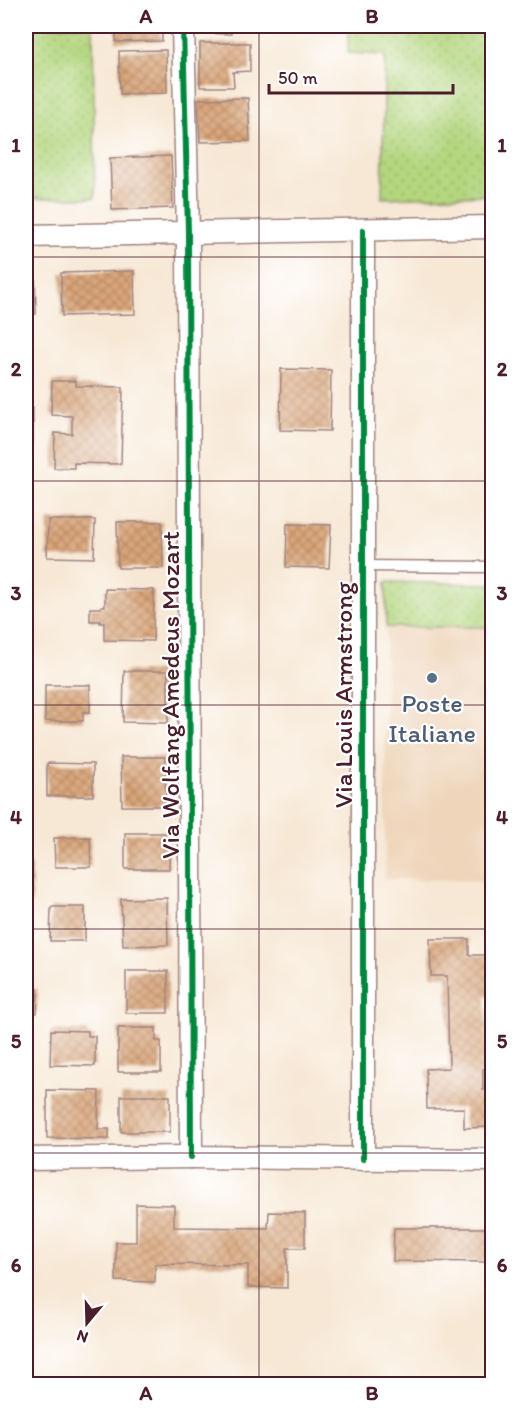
<svg xmlns="http://www.w3.org/2000/svg" width="518" height="1410" viewBox="0 0 518 1410" font-family="Itim,sans-serif">
<style>
.built{fill:#efd6bb}
.grass{fill:url(#grass-dots);stroke:#7e7a54;stroke-width:1.5}
.building{fill:url(#building-cross-hatch)}
.lines{fill:none;stroke-linecap:round;stroke-linejoin:round}
.service-casing{stroke:#a08480;stroke-width:13}
.minor-casing{stroke:#a08480;stroke-width:25}
.service{stroke:#fff;stroke-width:10}
.minor{stroke:#fff;stroke-width:22}
.cycleway-casing{stroke:#fff;stroke-width:10}
.cycleway{stroke:#00873e;stroke-width:6}
.grid{fill:none;stroke:#4a1f2b;stroke-width:1.5;stroke-opacity:0.55}
.service-dot{fill:#5c6f8a;stroke:#fff;stroke-width:2}
.labels{text-anchor:middle;dominant-baseline:central;stroke-width:4.5;stroke-linejoin:round;paint-order:stroke}
.street-label{font-size:26px;fill:#4a1f2b;stroke:#fff}
.service-label{font-size:26px;fill:#4e5e75;stroke:#fff}
.neatline{fill:none;stroke:#4a1f2b;stroke-width:2}
.grid-label{font-size:20px;text-anchor:middle;font-weight:bold;fill:#4a1f2b}
</style>
<defs>
<pattern id="grass-dots" width="8" height="8" patternUnits="userSpaceOnUse" patternTransform="scale(1.5)"><rect width="8" height="8" fill="#b3d67e"/><path d="M2 2h.1M6 6h.1" fill="none" stroke="#9bb76d" stroke-width="1.8" stroke-linecap="round"/></pattern>
<pattern id="building-cross-hatch" width="8" height="8" patternUnits="userSpaceOnUse" patternTransform="scale(1.5)"><rect width="8" height="8" fill="#daa67a"/><path d="M0 0l8 8M0 8l8-8" fill="none" stroke="#b38764"/></pattern>
</defs>
<rect width="100%" height="100%" fill="#fff"/>
<filter id="ink" filterUnits="userSpaceOnUse"><feTurbulence type="fractalNoise" baseFrequency=".0167" numOctaves="2"/><feDisplacementMap in="SourceGraphic" scale="12" xChannelSelector="R" yChannelSelector="G"/><feConvolveMatrix kernelMatrix="1 2 1 2 8 2 1 2 1" color-interpolation-filters="sRGB"/></filter>
<filter id="wash" filterUnits="userSpaceOnUse"><feTurbulence type="fractalNoise" baseFrequency=".008" numOctaves="4" result="noise"/><feDisplacementMap in="SourceGraphic" scale="24" xChannelSelector="R" yChannelSelector="G"/><feGaussianBlur stdDeviation="1.35" result="paint"/><feColorMatrix in="noise" values="0 0 0 0 0 0 0 0 0 0 0 0 0 0 0 0 0 1.4 0 .05"/><feComposite in="paint" operator="in"/></filter>
<g filter="url(#wash)">
<rect width="100%" height="100%" fill="#f7e8d5"/>
<path class="built" d="M386 627H492V881L385 879Z"/>
<g class="grass">
<path d="M26 26H93L95 198H26Z"/>
<path d="M348 26H492V195L382 198 385 55 348 53Z"/>
<path d="M386 582 492 584V627H386Z"/>
</g>
<g id="blocks">
<g class="building">
<path d="M116 26H162V41L116 42Z"/>
<path d="M194 26H247V29H231V34L194 33Z"/>
<path d="M278 26H306V29L278 27Z"/>
<path d="M200 43H250V71L233 72 234 87H200Z"/>
<path d="M166 50 167 93 120 94 119 51Z"/>
<path d="M248 98 250 141 200 142 198 99Z"/>
<path d="M171 156 173 208 112 210 110 158Z"/>
<path d="M26 264H35L36 314H26Z"/>
<path d="M134 271 135 314 62 316 61 273Z"/>
<path d="M281 369 331 370 330 431 280 430Z"/>
<path d="M52 381H76V386L123 387 121 464 74 463V468H54L55 433 72 434V416L51 415Z"/>
<rect x="26" y="408" width="7" height="34"/>
<path d="M48 520H95L94 558 47 557Z"/>
<path d="M117 522H162L163 568H118Z"/>
<path d="M287 524 331 525 329 568 286 567Z"/>
<path d="M105 589 154 590 153 641 104 640V623H100V621H90V608H101V606H105Z"/>
<path d="M124 671H168V723L123 722Z"/>
<path d="M45 685H90V712H83V721H45Z"/>
<path d="M121 757H165L166 806H122Z"/>
<path d="M47 763 93 764V796H47Z"/>
<path d="M125 833H170L169 869H125Z"/>
<path d="M90 837 91 867H55L54 838Z"/>
<rect x="26" y="864" width="6" height="39"/>
<path d="M167 898 168 945 123 946 121 899Z"/>
<path d="M51 907H85V941H50Z"/>
<rect x="26" y="918" width="4" height="25"/>
<path d="M430 939H469V955H492V996H486L487 1069H483V1090H492V1127L464 1128V1108L427 1109 426 1069 449 1068 447 976H431Z"/>
<rect x="126" y="971" width="42" height="42"/>
<path d="M26 988 38 989 37 1013 26 1012Z"/>
<path d="M118 1028H156V1041H161V1072H118Z"/>
<path d="M51 1030 88 1031V1036H95V1066L50 1065Z"/>
<path d="M47 1090 99 1091 98 1129H109V1139L47 1138Z"/>
<rect x="121" y="1096" width="49" height="36"/>
<path d="M136 1204 174 1205V1227L268 1228 269 1212 305 1213V1248H287V1288L248 1287V1265L155 1264V1282L116 1281V1242H136Z"/>
<path d="M394 1228H492V1262L393 1261Z"/>
</g>
</g>
</g>
<g filter="url(#ink)">
<use href="#blocks" fill-opacity="0" stroke="#a08480" stroke-width="1.5"/>
<g class="lines">
<defs>
<path id="service" d="M362 566 492 567"/>
<g id="minor">
<path d="M183 26 188 232 191 1157"/>
<path d="M363 230V1159"/>
<path d="M26 236 492 227"/>
<path d="M26 1159 191 1157 492 1160"/>
</g>
</defs>
<use href="#service" class="service-casing"/>
<use href="#minor" class="minor-casing"/>
<use href="#service" class="service"/>
<use href="#minor" class="minor"/>
<defs>
<g id="cycleway">
<path d="M183 26 188 232 191 1157"/>
<path d="M363 230V1159"/>
</g>
</defs>
<use href="#cycleway" class="cycleway-casing"/>
<use href="#cycleway" class="cycleway"/>
</g>
</g>
<path class="grid" d="M259 26V1384M26 257H492M26 481H492M26 705H492M26 929H492M26 1153H492"/>
<circle class="service-dot" cx="432" cy="678" r="6"/>
<g class="labels">
<g class="street-label">
<text transform="translate(170 695) rotate(-90)">Via Wolfang Amedeus Mozart</text>
<text transform="translate(343 695) rotate(-90)">Via Louis Armstrong</text>
</g>
<g class="service-label">
<text x="432" y="703">Poste<tspan x="432" dy="30">Italiane</tspan></text>
</g>
</g>
<rect width="518" height="1410" fill="none" stroke="#fff" stroke-width="66"/>
<g transform="translate(87 1323) rotate(199)" stroke="#ffffff" stroke-width="4.5" paint-order="stroke">
<path d="M0-4.5L10 22L0 15L-10 22Z" fill="#4a1f2b"/>
<text y="-9" font-size="16" font-weight="bold" text-anchor="middle" fill="#4a1f2b">N</text>
</g>
<path d="M269 84v9h184v-9" fill="none" stroke="#4a1f2b" stroke-width="3"/>
<text x="278" y="84" font-size="18" fill="#4a1f2b" stroke="#ffffff" stroke-width="4.5" paint-order="stroke">50 m</text>
<rect x="33" y="33" width="452" height="1344" class="neatline"/>
<g class="grid-label">
<text x="146" y="23">A</text>
<text x="372" y="23">B</text>
<text x="16" y="152">1</text>
<text x="502" y="152">1</text>
<text x="16" y="376">2</text>
<text x="502" y="376">2</text>
<text x="16" y="600">3</text>
<text x="502" y="600">3</text>
<text x="16" y="824">4</text>
<text x="502" y="824">4</text>
<text x="16" y="1048">5</text>
<text x="502" y="1048">5</text>
<text x="16" y="1272">6</text>
<text x="502" y="1272">6</text>
<text x="146" y="1400">A</text>
<text x="372" y="1400">B</text>
</g>
</svg>
